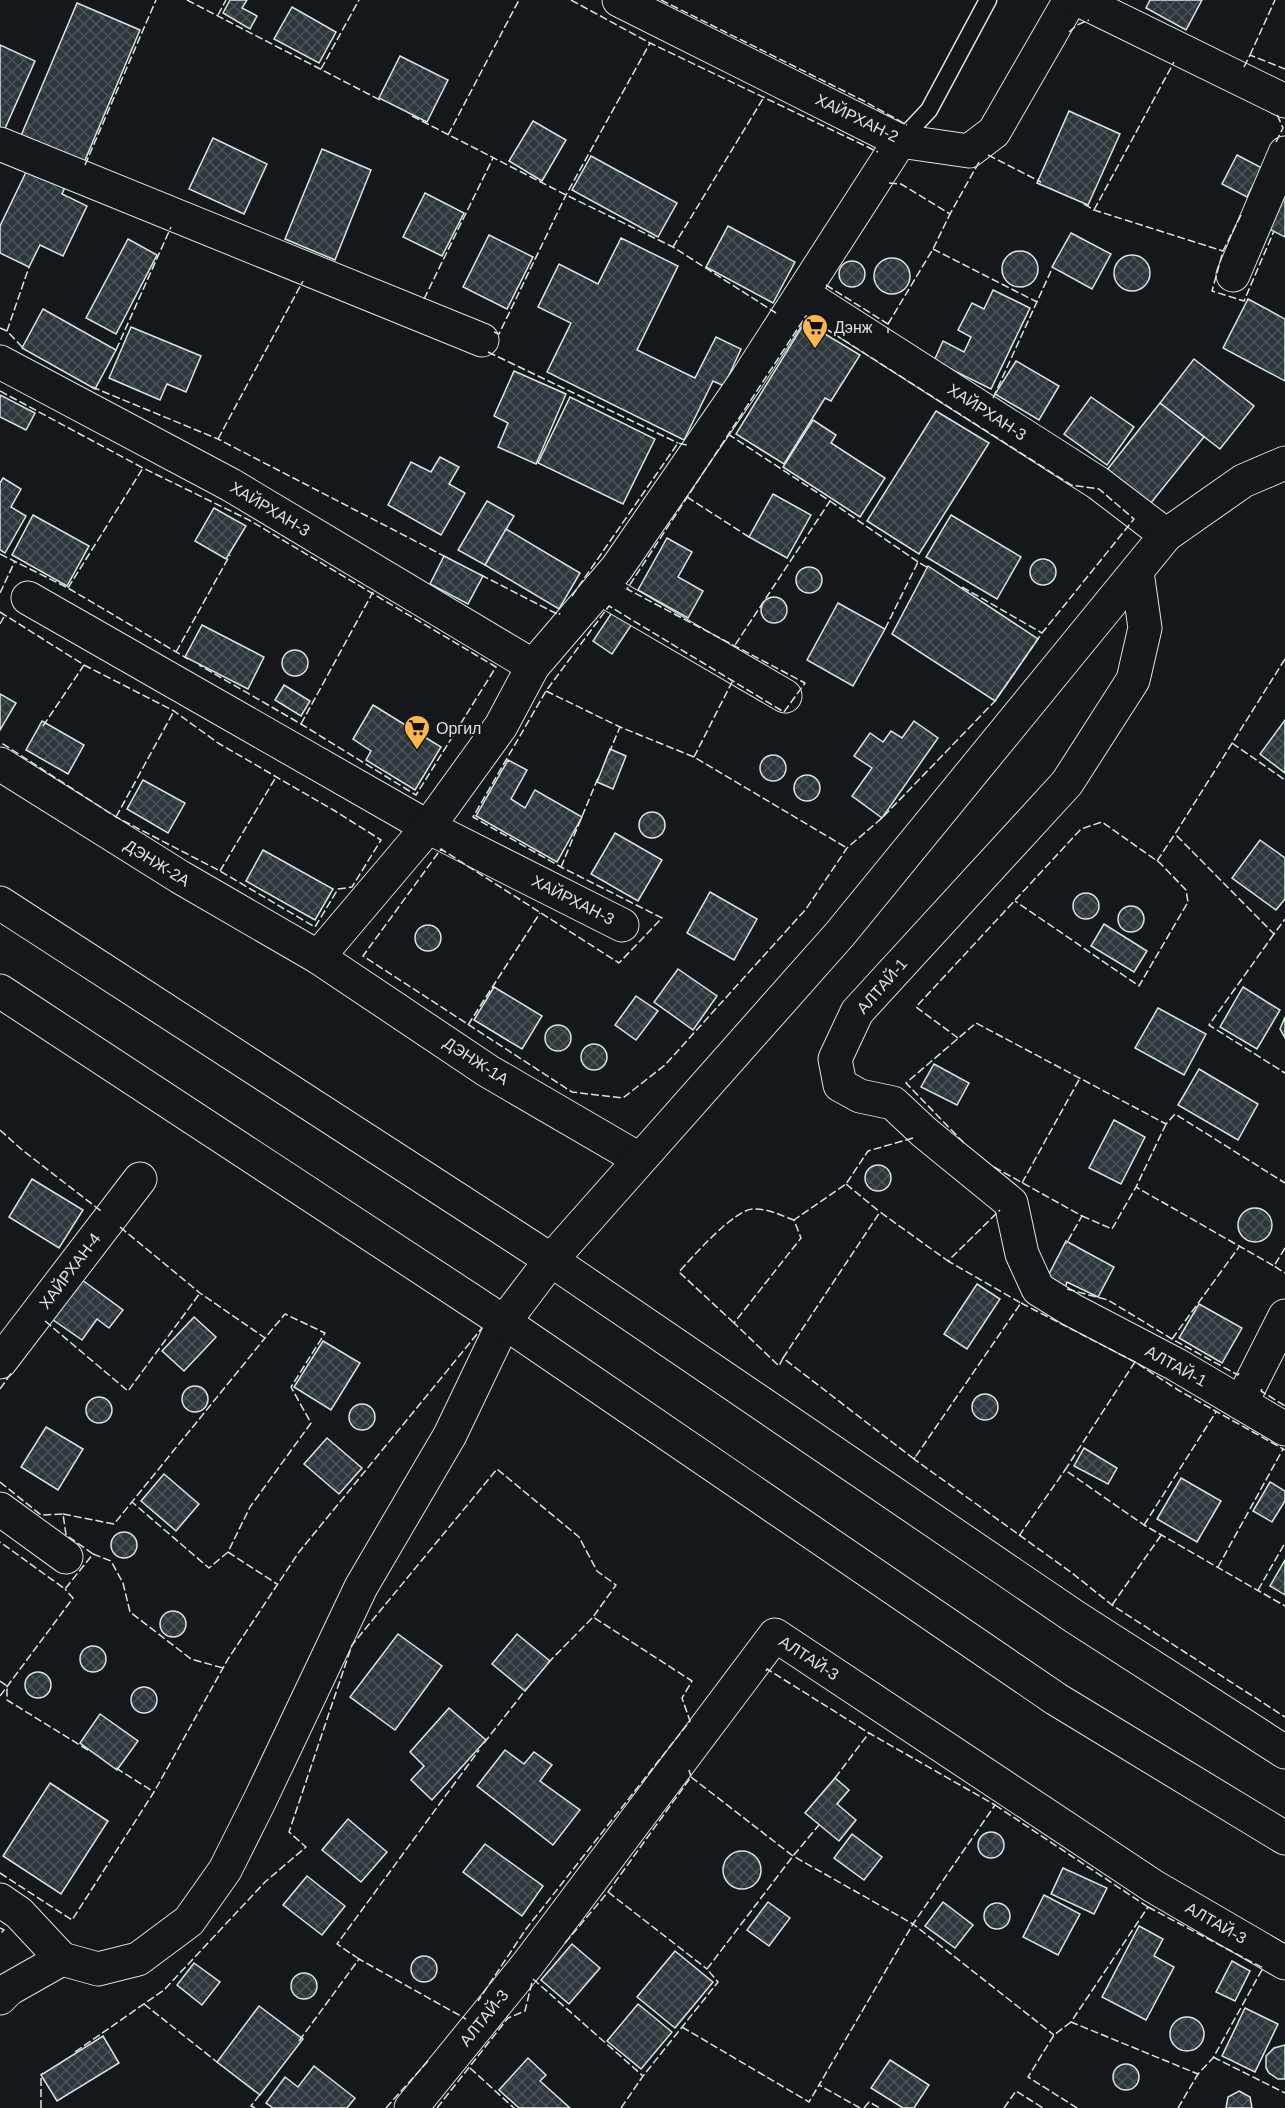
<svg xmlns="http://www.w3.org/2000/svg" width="1285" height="2108" viewBox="0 0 1285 2108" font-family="Helvetica,sans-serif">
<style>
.building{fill:url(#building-cross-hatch);stroke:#d8e6dc;stroke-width:1.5}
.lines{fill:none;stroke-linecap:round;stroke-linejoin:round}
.lane-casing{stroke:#d8e6dc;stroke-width:19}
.street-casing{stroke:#d8e6dc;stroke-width:35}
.secondary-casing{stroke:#d8e6dc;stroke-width:35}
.lane{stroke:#14181c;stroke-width:16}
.street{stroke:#14181c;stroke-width:33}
.secondary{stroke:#14181c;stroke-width:33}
.fence{stroke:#d8e6dc;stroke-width:1.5;stroke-dasharray:8 3;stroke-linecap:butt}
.labels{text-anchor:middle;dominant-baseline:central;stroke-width:4.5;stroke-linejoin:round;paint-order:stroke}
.street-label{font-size:16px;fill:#d8e6dc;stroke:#14181c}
.poi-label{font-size:16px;fill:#d8e6dc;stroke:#14181c;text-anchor:start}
</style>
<defs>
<pattern id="building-cross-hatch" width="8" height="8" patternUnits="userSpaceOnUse" patternTransform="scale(1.5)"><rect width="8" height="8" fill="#2c363c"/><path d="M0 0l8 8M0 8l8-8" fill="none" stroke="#4a5358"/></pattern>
</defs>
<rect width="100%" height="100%" fill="#14181c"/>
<g class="building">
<path d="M230 0H247L242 8 257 16 250 29 223 13Z"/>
<path d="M1150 0H1202L1186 30 1146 8Z"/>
<path d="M77 3 140 30 83 165 20 138Z"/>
<path d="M292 7 336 32 319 63 274 39Z"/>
<path d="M0 45 35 61 3 133 0 132Z"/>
<path d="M400 56 448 80 427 122 379 98Z"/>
<path d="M1069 111 1120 134 1088 205 1037 183Z"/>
<path d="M533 121 566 140 542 181 509 161Z"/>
<path d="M213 138 267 164 244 214 189 189Z"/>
<path d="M322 149 371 170 335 260 285 239Z"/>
<path d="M1237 155 1262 168 1247 197 1222 184Z"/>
<path d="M591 156 677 203 658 237 572 190Z"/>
<path d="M29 166 66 185 62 194 87 206 63 256 40 245 29 267 0 253V226Z"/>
<path d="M425 193 464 213 442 256 403 237Z"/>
<path d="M1285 193V237L1267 228Z"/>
<path d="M728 226 795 262 773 303 706 267Z"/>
<path d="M1071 233 1111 254 1092 289 1052 267Z"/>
<path d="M489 235 533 257 507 309 463 287Z"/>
<path d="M621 238 678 266 637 350 695 378 716 337 741 349 724 386 713 381 684 440 547 372 571 323 538 307 559 264 598 284Z"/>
<path d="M128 239 157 255 116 334 86 318Z"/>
<circle cx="1020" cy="269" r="18"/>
<circle cx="1132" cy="273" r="18"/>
<circle cx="892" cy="276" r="18"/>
<circle cx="852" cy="274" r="13"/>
<path d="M993 290 1030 308 991 389 934 361 943 341 964 352 971 337 958 330 972 303 984 309Z"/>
<path d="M1248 299 1285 319V381L1223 348Z"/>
<path d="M43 309 116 350 95 389 22 348Z"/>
<path d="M805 322 860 355 831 401 825 398 784 464 736 434Z"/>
<path d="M131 327 201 356 186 392 167 384 160 400 109 378Z"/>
<path d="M1194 359 1254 406 1220 449 1160 403Z"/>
<path d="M1016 361 1059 386 1039 420 995 394Z"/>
<path d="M514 371 566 394 536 464 498 447 508 423 494 416Z"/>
<path d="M0 395 35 413 26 430 0 417Z"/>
<path d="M570 397 655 439 623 504 538 463Z"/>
<path d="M1091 397 1134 427 1107 465 1064 434Z"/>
<path d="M1160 403 1204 437 1146 509 1103 475Z"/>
<path d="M936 411 989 443 919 554 867 521Z"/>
<path d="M813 420 836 435 831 443 885 478 860 517 783 467Z"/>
<path d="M440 457 459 467 449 484 465 493 441 535 388 505 411 462 431 472Z"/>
<path d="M3 478 21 489 11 507 26 516 5 553 0 550V483Z"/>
<path d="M773 494 811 515 787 558 749 537Z"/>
<path d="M487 501 514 516 485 565 458 550Z"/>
<path d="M214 508 246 526 226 559 195 541Z"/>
<path d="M33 515 89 546 67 586 12 555Z"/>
<path d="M951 515 1021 557 997 599 926 557Z"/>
<path d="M506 529 580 573 559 609 485 565Z"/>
<path d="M667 538 692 552 678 577 703 591 688 618 638 590Z"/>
<path d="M444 556 483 576 468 604 430 584Z"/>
<circle cx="1043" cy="572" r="13"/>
<path d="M928 566 1038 639 995 701 892 634Z"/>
<circle cx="809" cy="580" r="13"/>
<circle cx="774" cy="610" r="13"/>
<path d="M838 603 885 629 853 686 807 660Z"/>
<path d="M613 611 632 624 612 654 593 641Z"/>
<path d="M202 625 264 657 248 689 185 657Z"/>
<circle cx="295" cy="663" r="13"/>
<path d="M284 685 310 701 301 716 275 700Z"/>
<path d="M0 694 16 703 0 730Z"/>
<path d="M373 705 441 747 415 790 366 760 371 751 353 739Z"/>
<path d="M1285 720V773L1260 754Z"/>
<path d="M42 721 84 745 68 774 26 750Z"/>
<path d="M914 721 938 738 882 818 852 796 872 768 854 756 870 733 883 742 891 731 902 738Z"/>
<path d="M610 749 626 756 613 789 597 782Z"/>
<circle cx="773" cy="768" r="13"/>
<path d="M508 760 527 770 511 799 525 808 535 790 582 817 557 862 476 816Z"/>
<circle cx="807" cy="788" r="13"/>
<path d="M143 780 185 803 168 833 127 809Z"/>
<circle cx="652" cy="825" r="13"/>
<path d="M615 833 662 860 638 901 591 874Z"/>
<path d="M1260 840 1285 858V899L1276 910 1232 878Z"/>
<path d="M263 850 333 889 315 920 246 881Z"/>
<path d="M710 892 757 919 734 960 687 933Z"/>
<circle cx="1086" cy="906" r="13"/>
<circle cx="1131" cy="919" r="13"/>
<path d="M1104 924 1147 951 1134 972 1091 946Z"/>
<circle cx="428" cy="938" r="13"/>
<path d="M678 969 717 996 693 1030 654 1002Z"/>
<path d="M494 987 542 1016 522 1049 474 1020Z"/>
<path d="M1243 987 1280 1010 1257 1049 1220 1027Z"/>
<path d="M636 996 658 1011 636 1040 615 1025Z"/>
<path d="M1158 1008 1206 1034 1184 1075 1135 1048Z"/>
<path d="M1285 1017V1038L1280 1029Z"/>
<circle cx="558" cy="1038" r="13"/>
<circle cx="594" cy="1057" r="13"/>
<path d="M934 1064 969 1083 957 1105 921 1087Z"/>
<path d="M1199 1069 1258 1104 1238 1140 1178 1105Z"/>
<path d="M1114 1120 1145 1137 1121 1184 1089 1168Z"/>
<circle cx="878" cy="1178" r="13"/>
<path d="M32 1179 83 1210 59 1248 9 1217Z"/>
<circle cx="1255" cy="1225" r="17"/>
<path d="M1066 1241 1114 1267 1098 1297 1067 1282 1065 1288 1047 1278Z"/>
<path d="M78 1277 123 1310 109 1328 97 1319 82 1340 49 1317Z"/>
<path d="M977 1284 1000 1299 967 1349 944 1334Z"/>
<path d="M1199 1304 1242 1328 1222 1363 1179 1338Z"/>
<path d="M194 1317 216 1337 184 1371 162 1351Z"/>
<path d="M323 1341 360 1363 331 1410 294 1387Z"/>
<circle cx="195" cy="1399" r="13"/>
<circle cx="985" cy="1407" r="13"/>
<circle cx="99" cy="1410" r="13"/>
<circle cx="362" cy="1417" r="13"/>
<path d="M46 1427 83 1449 58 1490 21 1467Z"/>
<path d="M327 1438 362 1468 339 1494 304 1464Z"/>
<path d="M1084 1448 1117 1468 1108 1484 1074 1466Z"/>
<path d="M164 1474 199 1504 176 1531 141 1501Z"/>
<path d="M1181 1478 1221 1501 1197 1542 1157 1519Z"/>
<path d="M1270 1482 1285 1491V1501L1272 1522 1253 1511Z"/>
<circle cx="124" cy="1545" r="13"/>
<path d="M1285 1560V1595L1270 1586Z"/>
<circle cx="173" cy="1624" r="13"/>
<path d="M398 1634 442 1666 395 1730 350 1697Z"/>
<path d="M517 1634 550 1661 525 1691 492 1664Z"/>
<circle cx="93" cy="1659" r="13"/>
<circle cx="38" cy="1685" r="13"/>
<circle cx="144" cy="1700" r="13"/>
<path d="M449 1708 486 1740 432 1800 411 1780 424 1766 410 1752Z"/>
<path d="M100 1714 138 1741 117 1770 80 1743Z"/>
<path d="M505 1750 524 1764 534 1752 552 1765 540 1781 580 1810 553 1845 477 1786Z"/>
<path d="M835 1778 849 1790 837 1804 856 1820 839 1841 805 1813Z"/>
<path d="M50 1783 108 1821 61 1894 3 1856Z"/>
<path d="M348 1819 387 1852 361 1882 322 1850Z"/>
<circle cx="991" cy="1845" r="13"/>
<path d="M852 1834 882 1857 864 1880 834 1858Z"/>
<path d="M485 1844 543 1886 522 1916 463 1872Z"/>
<circle cx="742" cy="1870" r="19"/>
<path d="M1063 1868 1107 1888 1094 1914 1051 1894Z"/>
<path d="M307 1876 345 1906 322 1935 283 1905Z"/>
<path d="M1044 1895 1080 1914 1058 1955 1023 1937Z"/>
<path d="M768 1902 790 1918 769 1946 747 1930Z"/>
<path d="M943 1902 973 1925 955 1948 925 1926Z"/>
<circle cx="997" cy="1916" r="13"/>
<path d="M1139 1926 1163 1939 1154 1956 1174 1967 1146 2020 1102 1997Z"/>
<path d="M572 1944 600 1968 569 2004 541 1980Z"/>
<path d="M675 1951 713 1982 675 2028 637 1997Z"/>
<circle cx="424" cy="1969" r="13"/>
<path d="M1232 1961 1250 1971 1235 2001 1216 1992Z"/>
<path d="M194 1963 220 1982 202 2005 177 1985Z"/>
<circle cx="304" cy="1986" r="13"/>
<path d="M638 2004 672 2032 641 2069 607 2041Z"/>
<path d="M259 2006 303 2039 260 2095 217 2062Z"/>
<path d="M1245 2008 1278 2024 1255 2072 1222 2056Z"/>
<circle cx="1187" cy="2034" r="17"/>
<path d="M103 2036 119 2063 57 2101 41 2075Z"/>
<path d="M1285 2045V2079H1278L1269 2073 1266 2068V2056L1274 2048Z"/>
<path d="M528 2058 546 2075 540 2081 570 2108H519L499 2090Z"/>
<path d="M890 2060 929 2085 914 2108H903L871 2088Z"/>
<circle cx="1126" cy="2077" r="13"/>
<path d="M314 2066 355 2098 347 2108H273L266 2103 285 2077 298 2087Z"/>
<path d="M1239 2091 1250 2097 1252 2108H1226L1228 2097Z"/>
</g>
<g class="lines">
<defs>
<path id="lane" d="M900 141 929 110 988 0"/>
<g id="street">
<path d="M619 0 900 141 969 151 994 132 1070 0"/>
<path d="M1079 0 1285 101"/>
<path d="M0 144 482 340"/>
<path d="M1233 275 1285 153"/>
<path d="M803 294 1098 483 1166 535"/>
<path d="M0 362 231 485 533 666"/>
<path d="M1137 572 1145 628 1133 680 1067 783 857 1012 835 1059 840 1085 860 1096 893 1103 924 1132 1011 1203 1022 1254 1038 1289 1072 1310 1177 1365 1285 1429"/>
<path d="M600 588 785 696"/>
<path d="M28 598 428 827 622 925"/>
<path d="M0 764 180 877 318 957 488 1071 639 1159"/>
<path d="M318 957 428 827 501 726 533 666 617 568 747 379 900 141"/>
<path d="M0 1362 140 1179"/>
<path d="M1241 1403 1285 1316"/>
<path d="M0 1509 66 1557"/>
<path d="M0 1900 19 1913 62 1959"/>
<path d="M62 1959 98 1969 138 1959 189 1921 225 1870 260 1800 361 1587 450 1435 504 1322 551 1260 840 934 1166 535 1243 481 1285 463"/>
<path d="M0 1998 9 1989 62 1959"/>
<path d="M411 2108 528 1964 775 1635 1153 1886 1285 1963"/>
</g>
<g id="secondary">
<path d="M0 903 551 1260 1075 1617 1285 1752"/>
<path d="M0 991 504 1322 1056 1699 1285 1838"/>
</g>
</defs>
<use href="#lane" class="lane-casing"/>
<use href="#street" class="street-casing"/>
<use href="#secondary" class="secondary-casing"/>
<use href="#lane" class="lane"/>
<use href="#street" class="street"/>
<use href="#secondary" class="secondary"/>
<g class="fence">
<path d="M187 0 380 100"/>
<path d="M571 0 650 43 878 152"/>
<path d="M661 0 862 100 907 125"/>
<path d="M218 15 226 0"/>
<path d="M1069 32 1077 25 1089 20"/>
<path d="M1250 55 1275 0"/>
<path d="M1244 67 1250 55 1285 69"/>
<path d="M321 69 359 0"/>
<path d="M412 116 566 195 673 247 776 313"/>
<path d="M448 135 519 0"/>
<path d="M1276 142 1283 128 1276 112"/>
<path d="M988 155 1041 182"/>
<path d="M85 165 156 0"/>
<path d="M889 183 901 184 950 214 979 162"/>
<path d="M1084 204 1094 210 1223 251"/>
<path d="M1094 210 1174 62"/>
<path d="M1241 215 1223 251 1212 291 1244 301 1274 231"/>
<path d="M673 247 764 97"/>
<path d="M933 249 1037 302"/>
<path d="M826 285 888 324V333"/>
<path d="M424 299 493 158"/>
<path d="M806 316 1071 485 1099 489 1134 519 1042 633 995 701 882 818 847 848 806 909 665 1065 623 1098 572 1092 363 956 441 849 619 963 662 918 561 867 473 817 546 691 609 606 784 712 805 683 627 589Z"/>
<path d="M888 324 933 249 950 214"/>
<path d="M0 328 7 331 24 349"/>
<path d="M7 331 29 267"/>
<path d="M494 332 499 334 566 195 650 43"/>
<path d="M116 350 171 227"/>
<path d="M488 352 678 443"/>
<path d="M92 387 218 439 446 557"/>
<path d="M0 391 143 468 249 520 496 667 416 795 301 724 199 665"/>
<path d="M993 398 1051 271"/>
<path d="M728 434 830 501 735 645"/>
<path d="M218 439 303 281"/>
<path d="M687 497 749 537"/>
<path d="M830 501 918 562"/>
<path d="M0 554 68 588 188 659"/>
<path d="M481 575 559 615 560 613"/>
<path d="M962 587 1042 633"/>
<path d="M68 588 143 468"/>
<path d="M0 593 15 561"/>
<path d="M572 596 678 443 687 445"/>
<path d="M0 612 84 665 174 711 218 743 335 811 381 840 352 887 338 889 315 927 220 871 116 817 0 742"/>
<path d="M0 624 5 615"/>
<path d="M885 629 918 562 930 569"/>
<path d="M176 652 230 555"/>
<path d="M1285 659 1175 834 1274 934 1285 919"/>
<path d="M546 691 620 727 694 757 847 848"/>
<path d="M301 724 373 592"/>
<path d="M43 726 84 665"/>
<path d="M1232 743 1285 780"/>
<path d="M609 753 620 727"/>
<path d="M694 757 732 682"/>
<path d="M116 817 174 711"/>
<path d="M1157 861 1175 834"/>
<path d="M561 867 598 778"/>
<path d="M220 871 276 777"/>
<path d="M1274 934 1209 1025 1285 1073"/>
<path d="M468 1025 540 913"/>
<path d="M958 1038 916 1007 1081 829 1102 822 1160 863 1186 890 1188 902 1139 986 1015 901"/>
<path d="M1166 1124 1136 1187 1274 1266"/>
<path d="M0 1130 21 1149 101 1211"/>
<path d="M913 1138 868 1151 846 1184 794 1220 801 1238 734 1323 779 1366 783 1358 914 1459 1021 1303 948 1261"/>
<path d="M964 1143 906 1083 976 1023 1166 1124 1175 1114 1285 1183"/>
<path d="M994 1167 1082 1216 1066 1244"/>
<path d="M1022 1183 1080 1078"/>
<path d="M846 1184 880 1212"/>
<path d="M1082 1216 1112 1229 1136 1187"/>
<path d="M120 1227 200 1293 265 1338 285 1314 325 1333 291 1387 311 1423 250 1507 228 1552 209 1568 132 1502"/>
<path d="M1285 1248 1274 1266 1285 1273"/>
<path d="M1067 1289 1108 1300 1172 1339 1238 1375 1239 1373"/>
<path d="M1021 1303 1135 1362 1178 1390 1285 1450"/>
<path d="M45 1321 128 1391 200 1293"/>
<path d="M734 1323 679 1272C692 1257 735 1209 753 1209 767 1208 782 1216 794 1220"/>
<path d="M1172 1339 1239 1247"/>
<path d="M783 1358 880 1212 948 1261 1000 1210"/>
<path d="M1135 1362 1065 1470 1144 1525 1285 1606"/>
<path d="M0 1389 12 1372"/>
<path d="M1262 1389 1261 1391 1285 1406"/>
<path d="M915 1457 914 1459 1072 1573 1112 1605 1285 1717"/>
<path d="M0 1482 41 1515 63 1514 66 1535 93 1554 65 1589 0 1542"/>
<path d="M63 1514 114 1524 265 1338"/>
<path d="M1144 1525 1216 1412"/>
<path d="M1019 1536 1065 1470"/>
<path d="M228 1552 277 1584"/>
<path d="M93 1554 111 1561 123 1583 130 1612 191 1659 223 1668"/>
<path d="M1218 1567 1283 1449"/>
<path d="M1258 1590 1285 1543"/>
<path d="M1112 1605 1162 1534"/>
<path d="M548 1663 593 1617"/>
<path d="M766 1671 767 1669 869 1733 995 1805 913 1924 819 2085 860 2108"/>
<path d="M0 1681 7 1686V1700L91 1752"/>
<path d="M0 1696 73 1598 65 1589"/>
<path d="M484 1743 527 1688"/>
<path d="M116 1768 154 1792"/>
<path d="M691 1777 793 1856 913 1924 1054 2035"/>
<path d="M835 1778 869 1733"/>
<path d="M995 1805 1148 1907"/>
<path d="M0 1873 72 1920 154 1792 228 1659 299 1552 482 1328"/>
<path d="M608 1892 707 1969"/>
<path d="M1148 1907 1263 1968 1213 2058 1198 2074 1071 2022Z"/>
<path d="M0 1928 4 1930 0 1934"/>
<path d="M565 1943 608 1892 691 1777 689 1770"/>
<path d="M359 1959 337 1944 479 1750"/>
<path d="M533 1979 643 2076"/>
<path d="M144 2004 217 2062"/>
<path d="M1071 2022 1054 2035 1028 2077 1077 2108"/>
<path d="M682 2027 809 2102 819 2085"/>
<path d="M299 2041 359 1959 466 2019"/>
<path d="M75 2052 164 1990 265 1882 306 1847 289 1832 352 1645 497 1469 579 1537 597 1571 616 1585 593 1617 692 1681 682 1698 690 1721 526 1929 478 2001"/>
<path d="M1213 2057 1285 2093"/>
<path d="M470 2068 514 2108"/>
<path d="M41 2108V2075L43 2073"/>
<path d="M255 2108 251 2106 262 2092"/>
<path d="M386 2108 428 2061"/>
<path d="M437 2108 508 2018 525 2011 532 1982"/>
<path d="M621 2108 643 2076 718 1982 707 1969 793 1856 819 1825"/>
<path d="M864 2108 869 2102 880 2108"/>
<path d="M1004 2108 1016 2091 1043 2108"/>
<path d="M1178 2108 1198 2074 1196 2073"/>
</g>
</g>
<defs>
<symbol id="supermarket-pin" viewBox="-11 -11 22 30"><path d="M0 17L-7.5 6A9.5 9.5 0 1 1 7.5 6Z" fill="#ffb74d" stroke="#14181c"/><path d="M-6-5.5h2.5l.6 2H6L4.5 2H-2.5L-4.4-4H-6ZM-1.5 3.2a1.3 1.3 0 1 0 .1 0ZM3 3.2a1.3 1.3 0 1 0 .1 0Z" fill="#111"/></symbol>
</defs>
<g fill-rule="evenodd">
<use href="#supermarket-pin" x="800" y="312" width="30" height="40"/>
<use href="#supermarket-pin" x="402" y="713" width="30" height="40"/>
</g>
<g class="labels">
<g class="street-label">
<text transform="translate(857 118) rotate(26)">ХАЙРХАН-2</text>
<text transform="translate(987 412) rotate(33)">ХАЙРХАН-3</text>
<text transform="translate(270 509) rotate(31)">ХАЙРХАН-3</text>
<text transform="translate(157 863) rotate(32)">ДЭНЖ-2А</text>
<text transform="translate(573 900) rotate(27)">ХАЙРХАН-3</text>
<text transform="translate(882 986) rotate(-49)">АЛТАЙ-1</text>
<text transform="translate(476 1061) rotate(33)">ДЭНЖ-1А</text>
<text transform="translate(70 1271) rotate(-53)">ХАЙРХАН-4</text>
<text transform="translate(1176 1366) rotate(29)">АЛТАЙ-1</text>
<text transform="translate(809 1658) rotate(33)">АЛТАЙ-3</text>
<text transform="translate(1216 1923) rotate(30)">АЛТАЙ-3</text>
<text transform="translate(484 2018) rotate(-51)">АЛТАЙ-3</text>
</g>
<g class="poi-label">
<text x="834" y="327">Дэнж</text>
<text x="436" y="728">Оргил</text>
</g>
</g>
</svg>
